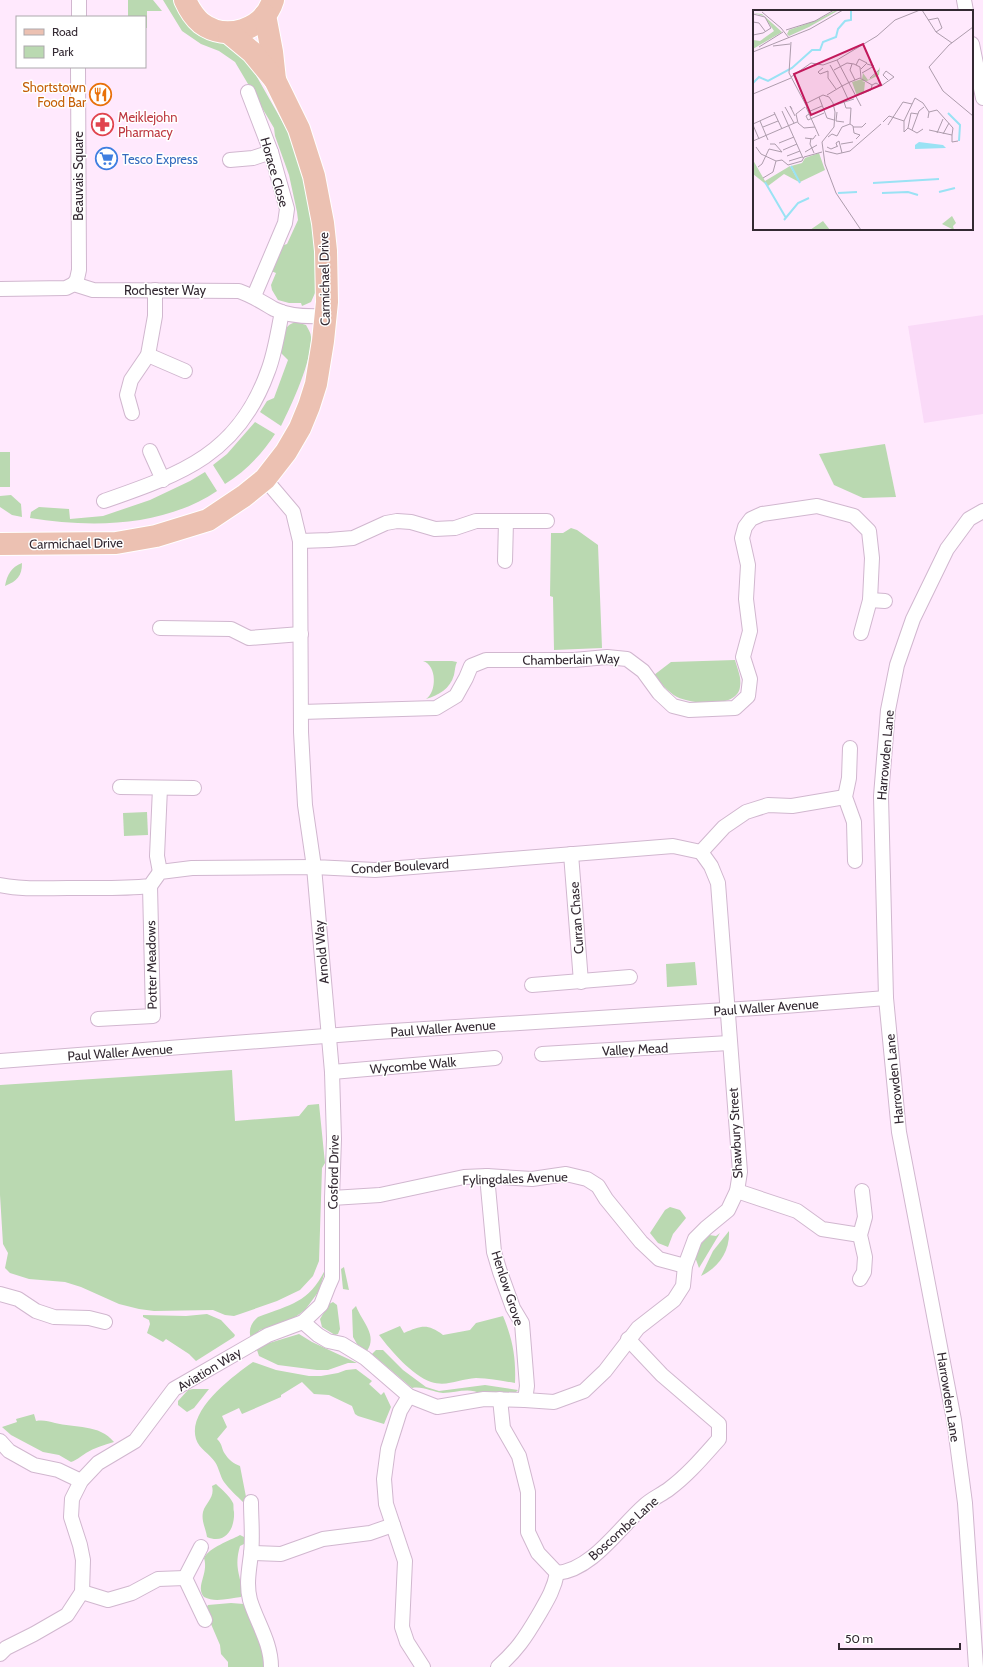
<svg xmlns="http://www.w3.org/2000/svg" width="983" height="1667" viewBox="0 0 983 1667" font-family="Cabin,sans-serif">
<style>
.built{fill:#fadaf8}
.green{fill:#bad9b1}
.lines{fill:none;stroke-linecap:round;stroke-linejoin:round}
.minor-casing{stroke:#d1b7cf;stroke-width:16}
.primary-casing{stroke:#fff;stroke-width:24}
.minor{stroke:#fff;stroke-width:14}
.primary{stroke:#ecc1b2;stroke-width:22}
.labels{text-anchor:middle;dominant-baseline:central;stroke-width:3;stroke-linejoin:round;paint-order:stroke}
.food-label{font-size:13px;fill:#c56008;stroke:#fff;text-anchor:end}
.health-label{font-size:13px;fill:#be3a42;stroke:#fff;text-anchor:start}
.shop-label{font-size:13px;fill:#366cbe;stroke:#fff;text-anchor:start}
.street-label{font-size:13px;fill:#332932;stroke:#fff}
.inset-river{fill:none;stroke:#9ae2f4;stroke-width:2}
.inset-road{fill:none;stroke:#ad9cac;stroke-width:1}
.view{fill:#c2185b;fill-opacity:0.15;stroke:#c2185b;stroke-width:2}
.inset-edge{fill:none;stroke:#332932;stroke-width:2}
</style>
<rect width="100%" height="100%" fill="#ffe9fd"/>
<path class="built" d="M983 315V414L924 423 908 326Z"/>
<g class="green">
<path d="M128 0H153L162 11H147V28H145V17H128Z"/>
<path d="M163 0H176L220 40 234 47 253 70 295 144 305 166 317 257 315 293 311 302 302 306 301 303H289L278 300 272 290 271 285 276 273 271 271 281 246 287 244 298 220 297 212 289 175 275 136 274 128 235 62 219 51 201 44 182 31Z"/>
<path d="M296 322 306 325C308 329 311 333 311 337 312 361 292 404 281 426L260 412 267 401 274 398 288 360 280 352C282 340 282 325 296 322Z"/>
<path d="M255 422 275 434C263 453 245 472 225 484L213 465 227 454Z"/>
<path d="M885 444 896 497 863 498 834 485 819 454Z"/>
<rect x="0" y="452" width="10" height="35"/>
<path d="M205 472 217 491C163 527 92 528 30 518L31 512 39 507 69 509 70 519 103 516 150 500 190 481Z"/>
<path d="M11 495 21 504 22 517 12 515 0 507V496Z"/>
<path d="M571 528 577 530 598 545 602 648 554 650 553 597 550 596 551 533H563Z"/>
<path d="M22 563C22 576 17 581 5 586 7 575 11 567 22 563Z"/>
<path d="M735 660C737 668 742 678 740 687 737 709 692 704 677 697 668 692 661 683 654 675L671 662Z"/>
<path d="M423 661H452L457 662C455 666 455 670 454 675 450 689 439 695 426 699 437 692 437 665 423 661Z"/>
<path d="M147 812 148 835 124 836 123 813Z"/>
<path d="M695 962 697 985 667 987 666 964Z"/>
<path d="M232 1070 235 1121 299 1116 308 1105 319 1104 325 1163 322 1168 319 1261 313 1276 300 1290 277 1301 240 1314 234 1316 225 1315 213 1310 154 1311 139 1309 119 1304 81 1287 65 1282 29 1279 10 1273 5 1268 8 1253 3 1244 0 1195V1085Z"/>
<path d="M670 1207 680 1210 686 1218 673 1234 668 1247 658 1243 650 1233 665 1210Z"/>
<path d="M729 1231C730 1251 719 1267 701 1276L713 1251Z"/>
<path d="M720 1233 699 1268 695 1257 700 1245 709 1235 716 1236Z"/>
<path d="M344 1267 349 1290 343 1289 341 1269Z"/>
<path d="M326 1268 319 1291 305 1310 287 1323 260 1330 251 1339C248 1330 251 1323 258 1317 292 1304 309 1303 326 1268Z"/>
<path d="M333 1302 337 1305 340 1329 338 1334 335 1335 322 1327 320 1319 329 1304Z"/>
<path d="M356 1306C362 1322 378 1335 367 1351L357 1344 353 1337 352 1310Z"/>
<path d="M207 1314 221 1320 235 1335 234 1337 196 1361 189 1354 166 1339 163 1342 147 1333 150 1324 149 1320 143 1317V1315L186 1316Z"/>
<path d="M503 1316C513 1340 516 1358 515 1383 502 1381 490 1378 476 1378 460 1379 447 1387 431 1382 412 1375 391 1351 379 1335L400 1326 404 1333C421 1326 427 1323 443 1335L470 1330 476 1323Z"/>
<path d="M299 1334 312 1342 357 1363H348L328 1370H317L278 1365 259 1356 256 1347Z"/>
<path d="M376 1350H383L403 1370 426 1387 439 1391 485 1385 518 1390 514 1394 496 1392 481 1394C469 1387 456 1393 443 1393 432 1392 423 1386 412 1388L372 1354Z"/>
<path d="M253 1362 276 1370 309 1376H321L338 1373 346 1370 356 1369 372 1381 369 1384 381 1395 384 1392 391 1407 384 1424 358 1416 355 1414 352 1406 329 1395 314 1394 302 1382 281 1395V1397L242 1414 239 1408 222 1416 227 1427 217 1439C223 1445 221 1448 225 1454 228 1459 234 1464 240 1466L247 1502H243C237 1496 229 1489 224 1482 220 1476 219 1468 215 1462 210 1454 199 1449 196 1439 187 1410 233 1376 253 1362Z"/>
<path d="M193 1389H209L194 1408 187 1412 178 1405V1401L188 1390Z"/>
<path d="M34 1414 36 1421C43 1420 48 1421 55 1423 74 1428 100 1424 114 1442 104 1445 94 1448 86 1453 80 1457 77 1460 71 1462L59 1455 43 1452 11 1435 2 1427 17 1422 16 1419Z"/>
<path d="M216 1484C221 1489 230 1496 233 1503 234 1505 233 1509 234 1512 235 1529 225 1545 207 1537 206 1529 201 1521 203 1512 206 1502 215 1498 212 1486Z"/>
<path d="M240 1535 244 1537V1544L240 1546C234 1567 240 1574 243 1594L241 1597C230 1598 215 1603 204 1597 195 1586 209 1574 204 1558 210 1547 229 1541 240 1535Z"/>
<path d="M231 1603 244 1604 266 1659V1667H228V1662L221 1654 220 1645 208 1617 206 1608 208 1605Z"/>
</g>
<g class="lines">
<defs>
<g id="minor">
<path d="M964 0 966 11"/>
<path d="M79 17V0"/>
<path d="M972 44 983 98"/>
<path d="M248 92 271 152 287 209 285 223 254 296"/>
<path d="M230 160 253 158 271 152"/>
<path d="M74 284 77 279 79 270 78 67"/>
<path d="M0 289 66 288 74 284 93 290 239 291C253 296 262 302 274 309 290 317 309 317 326 316"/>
<path d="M148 355 185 371"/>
<path d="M132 413 127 395 131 380 148 355 155 316V290"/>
<path d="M150 451 163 480"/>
<path d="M265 479 293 512 300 541 301 732 305 805 314 867 375 870 673 846 701 852"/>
<path d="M104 501C181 474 238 455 268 371 275 353 278 331 282 312"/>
<path d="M300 541 329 540 353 538 386 523 397 521 411 522 435 529 455 528 476 521H547"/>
<path d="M505 561 506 521"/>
<path d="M870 600 885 601"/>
<path d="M160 628 231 629 249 638 301 634"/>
<path d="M301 712 436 708 456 696 466 678 471 666 486 660H574L607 657 627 659 643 671 659 693 673 706 689 710 735 708 748 696 750 679 743 657 750 631 746 599 748 565 742 538 745 527 751 519 762 514 817 506 854 516 869 531 872 558 870 600 861 633"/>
<path d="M850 748 849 778 845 797 854 822 855 861"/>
<path d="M120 787 194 788"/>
<path d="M160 788 157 856 160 872"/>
<path d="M701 852 724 827 746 812 768 805 792 806 845 797"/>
<path d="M571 854 581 982"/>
<path d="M0 885C22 890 46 888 68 888 96 888 123 889 150 886L160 872 192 868 314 867 332 1072 334 1139 332 1198V1278L328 1287 321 1305 303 1322 268 1335 174 1389 135 1441 98 1463 81 1481 72 1499 71 1517 80 1545 83 1560 82 1592 67 1615 34 1634 6 1648 0 1654"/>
<path d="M532 985 630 977"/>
<path d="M98 1019 153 1016 150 886"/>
<path d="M542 1054 729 1043"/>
<path d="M0 1061 377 1032 772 1007 886 998"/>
<path d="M332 1072 495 1058"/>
<path d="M487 1176 494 1252 500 1272 513 1308 522 1323 527 1386 525 1400"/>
<path d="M737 1191 797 1211 822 1229 860 1235"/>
<path d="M332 1198 380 1195 464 1177 487 1176 532 1179 566 1174 587 1179 598 1186 606 1199 641 1242 659 1259 685 1266"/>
<path d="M860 1279 864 1272 865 1257 860 1235 865 1217 862 1191"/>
<path d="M0 1294 18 1299 36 1311 54 1317 89 1318 105 1322"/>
<path d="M303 1322 318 1335 328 1341 342 1344 365 1358 409 1396 437 1407 484 1399 525 1400 554 1402 584 1391 605 1371 638 1328 674 1300 683 1286 685 1266 695 1239 706 1228 728 1210 737 1191 740 1172 718 883 711 866 701 852"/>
<path d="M409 1396 400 1411 388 1449 384 1479 386 1504 405 1561 402 1627 407 1642 423 1667"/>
<path d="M500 1399 503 1428 519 1456 528 1492V1532L538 1553 557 1573C592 1570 619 1528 644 1506 651 1499 661 1495 669 1489 688 1475 703 1457 719 1439V1424L662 1375 628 1339"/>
<path d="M0 1441 9 1451 34 1465 58 1470 81 1481"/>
<path d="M251 1502C251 1519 253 1537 251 1554 249 1570 246 1585 250 1600 257 1623 271 1642 271 1667"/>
<path d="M201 1547 185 1578 205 1620"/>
<path d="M251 1553 281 1554 323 1539 370 1533 393 1525"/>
<path d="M82 1592 108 1600 132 1593 158 1579 185 1578"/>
<path d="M498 1667C517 1650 525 1638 538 1616 546 1602 554 1590 557 1573"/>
<path d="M976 1667 965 1503 954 1420 899 1132 886 998 881 796 888 710 897 665 913 619 947 549 969 519 983 511"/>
</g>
<g id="primary">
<path d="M185 0C189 9 194 17 201 23 226 42 264 30 273 0"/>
<path d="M265 15 272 52 275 80"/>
<path d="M0 544 116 543 156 536 208 520 244 496 265 479 286 452 300 428 309 406 316 384 323 341 327 302 326 251 323 223 314 176 299 129 275 80 252 52 229 33"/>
</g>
</defs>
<use href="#minor" class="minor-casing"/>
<use href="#primary" class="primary-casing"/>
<use href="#minor" class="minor"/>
<use href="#primary" class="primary"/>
</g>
<defs>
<symbol id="restaurant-ring" viewBox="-11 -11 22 22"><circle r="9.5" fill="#fff" stroke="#e8710a" stroke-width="1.5"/><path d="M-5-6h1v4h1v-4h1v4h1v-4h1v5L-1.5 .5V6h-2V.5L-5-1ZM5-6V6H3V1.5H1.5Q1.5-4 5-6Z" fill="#e8710a"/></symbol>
<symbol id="pharmacy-ring" viewBox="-11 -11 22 22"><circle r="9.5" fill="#fff" stroke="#e0444e" stroke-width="1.5"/><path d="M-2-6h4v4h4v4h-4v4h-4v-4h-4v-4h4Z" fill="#e0444e"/></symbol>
<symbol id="supermarket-ring" viewBox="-11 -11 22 22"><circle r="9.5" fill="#fff" stroke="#3f7fe0" stroke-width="1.5"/><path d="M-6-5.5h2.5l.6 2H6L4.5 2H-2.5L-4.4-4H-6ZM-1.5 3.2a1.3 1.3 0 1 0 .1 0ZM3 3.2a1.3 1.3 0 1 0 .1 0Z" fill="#3f7fe0"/></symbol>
</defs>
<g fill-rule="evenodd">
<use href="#restaurant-ring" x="88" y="82" width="25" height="25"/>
<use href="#pharmacy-ring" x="90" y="112" width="25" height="25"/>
<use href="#supermarket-ring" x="94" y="146" width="25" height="25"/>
</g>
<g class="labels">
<g class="food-label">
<text x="86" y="87">Shortstown<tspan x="86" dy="15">Food Bar</tspan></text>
</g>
<g class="health-label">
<text x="118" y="117">Meiklejohn<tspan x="118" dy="15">Pharmacy</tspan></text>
</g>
<g class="shop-label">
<text x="122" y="159">Tesco Express</text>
</g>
<g class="street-label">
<text transform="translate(275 172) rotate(74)">Horace Close</text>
<text transform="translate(78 176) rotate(-90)">Beauvais Square</text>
<text transform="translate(324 279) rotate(-91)">Carmichael Drive</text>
<text x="165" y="290">Rochester Way</text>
<text transform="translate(76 543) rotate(-1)">Carmichael Drive</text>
<text transform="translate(571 659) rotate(-1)">Chamberlain Way</text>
<text transform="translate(885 755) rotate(-85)">Harrowden Lane</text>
<text transform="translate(400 866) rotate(-3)">Conder Boulevard</text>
<text transform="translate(576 918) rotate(-94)">Curran Chase</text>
<text transform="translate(321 952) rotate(-95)">Arnold Way</text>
<text transform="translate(151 965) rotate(-91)">Potter Meadows</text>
<text transform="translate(766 1007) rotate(-4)">Paul Waller Avenue</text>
<text transform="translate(443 1028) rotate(-4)">Paul Waller Avenue</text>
<text transform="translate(635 1049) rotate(-3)">Valley Mead</text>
<text transform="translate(120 1052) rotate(-4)">Paul Waller Avenue</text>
<text transform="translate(413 1065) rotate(-5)">Wycombe Walk</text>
<text transform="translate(894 1079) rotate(-96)">Harrowden Lane</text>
<text transform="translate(735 1133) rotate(-93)">Shawbury Street</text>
<text transform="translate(333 1172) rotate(-89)">Cosford Drive</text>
<text transform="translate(515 1178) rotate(-2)">Fylingdales Avenue</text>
<text transform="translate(508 1288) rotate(72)">Henlow Grove</text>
<text transform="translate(209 1369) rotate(-31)">Aviation Way</text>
<text transform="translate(949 1397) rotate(81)">Harrowden Lane</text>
<text transform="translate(623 1528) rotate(-42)">Boscombe Lane</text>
</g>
</g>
<g transform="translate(753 10)">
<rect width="220" height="220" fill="#ffe9fd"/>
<path d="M83 0H86L56 17 36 26 34 24 36 20 62 11ZM0 3 9 4 29 22 0 39V30L7 31 21 21 11 6ZM127 57 126 65 114 71H109L112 72 111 82 104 86 99 72 109 69 110 63 115 70 124 63ZM66 143 72 160 47 172 38 156 49 153 52 148ZM0 150 12 171 37 156 46 172 31 164 15 176 0 164ZM199 206 203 213 200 216 201 220 189 214ZM70 211 77 220H57Z" fill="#bad9b1"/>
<path d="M166 132 190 135 193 138 162 139V135Z" fill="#9ae2f4"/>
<path class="inset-river" d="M0 73 6 67 15 71 39 58 59 40H67L70 32 83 27 85 19 92 11 98 10V0M195 103 207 115 206 131M38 156 47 173M12 172 33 208M120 173 186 169M186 182 202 178M85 183 104 182M129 183 155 182 165 185M31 210 45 193 56 188"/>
<path class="inset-road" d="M169 0 183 22 199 33M9 2 28 18 36 28M0 4 12 7 18 18 10 23 0 25M175 10 185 8 189 18 183 22M0 12 6 13 12 21M220 17 196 35 176 57 190 81 220 106M33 20 62 11 81 0M38 32 36 63 54 97M20 36 37 34M6 37 30 22M0 42 57 19 90 0M84 50 108 96M99 54 97 60 102 70M103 55 106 49 114 53 108 59M70 58 65 62 67 64 75 61V68L83 79M81 60 94 53 101 54 107 57 108 68M109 63 121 56 114 54M38 67 58 53 70 55 84 50 124 26 142 10 167 0M117 68 126 60M0 84 38 68M108 84 118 80 119 75M74 85 89 76 77 55M66 87 74 108 81 110M95 89 89 76 97 72 107 68 119 75 123 73 128 76 141 67 133 61 130 65 135 70M91 92 93 98H98L97 114M54 93 70 85 76 87 80 93 82 102 81 117 69 132 72 154 83 183 108 220M32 97 41 113M52 97 43 104 45 113 51 118 62 117M53 97 66 126M39 99 37 96 42 106M70 99 101 89M29 101 50 148M21 102 29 119M55 102 69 96M84 102 83 111 91 112M56 104 53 106 55 110 71 103M7 111 15 130M151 111V122L155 118 164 123 170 119M130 112 136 106 151 111 162 88 170 93 176 102 175 108M0 114 22 104M0 115 6 129M135 115 150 92 159 94M10 117 25 111M100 117H109L113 113M155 118 158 103 165 104M159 120 166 101 171 97M176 120 199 125 200 118 184 100 176 102M184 123 190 109M190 124 196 113M199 125V132L205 131M75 127 79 124 84 126 89 117 97 114 100 116 101 123 107 125 103 129M52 128 60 129 63 125M58 128 57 134 61 143M0 131 44 112M26 133 41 127M88 134 100 132M84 136 83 133 86 131 89 143M3 137 8 144 23 151 29 150 35 155 49 151 51 147M74 137 78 139 85 136M30 140 44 134M72 141 84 144 97 141 128 114M52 142 64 135M34 146 47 141M51 147 69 142M36 151 49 147M5 157 9 154 16 139 29 142 22 134H17M10 168 20 162 23 151"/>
<path class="view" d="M110 34 128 75 58 105 41 64Z"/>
<rect width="220" height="220" class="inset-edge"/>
</g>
<rect x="16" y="16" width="130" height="52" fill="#ffffff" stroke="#ada9ad"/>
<rect x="24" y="29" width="20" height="6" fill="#ecc1b2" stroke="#ada9ad"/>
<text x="52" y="36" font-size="12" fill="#332932">Road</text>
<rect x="24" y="46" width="20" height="12" fill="#bad9b1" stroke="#ada9ad"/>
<text x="52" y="56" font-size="12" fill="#332932">Park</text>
<path d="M839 1643v6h121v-6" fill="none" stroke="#332932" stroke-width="2"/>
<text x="845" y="1643" font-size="12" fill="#332932" stroke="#ffffff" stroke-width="3" paint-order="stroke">50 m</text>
</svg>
